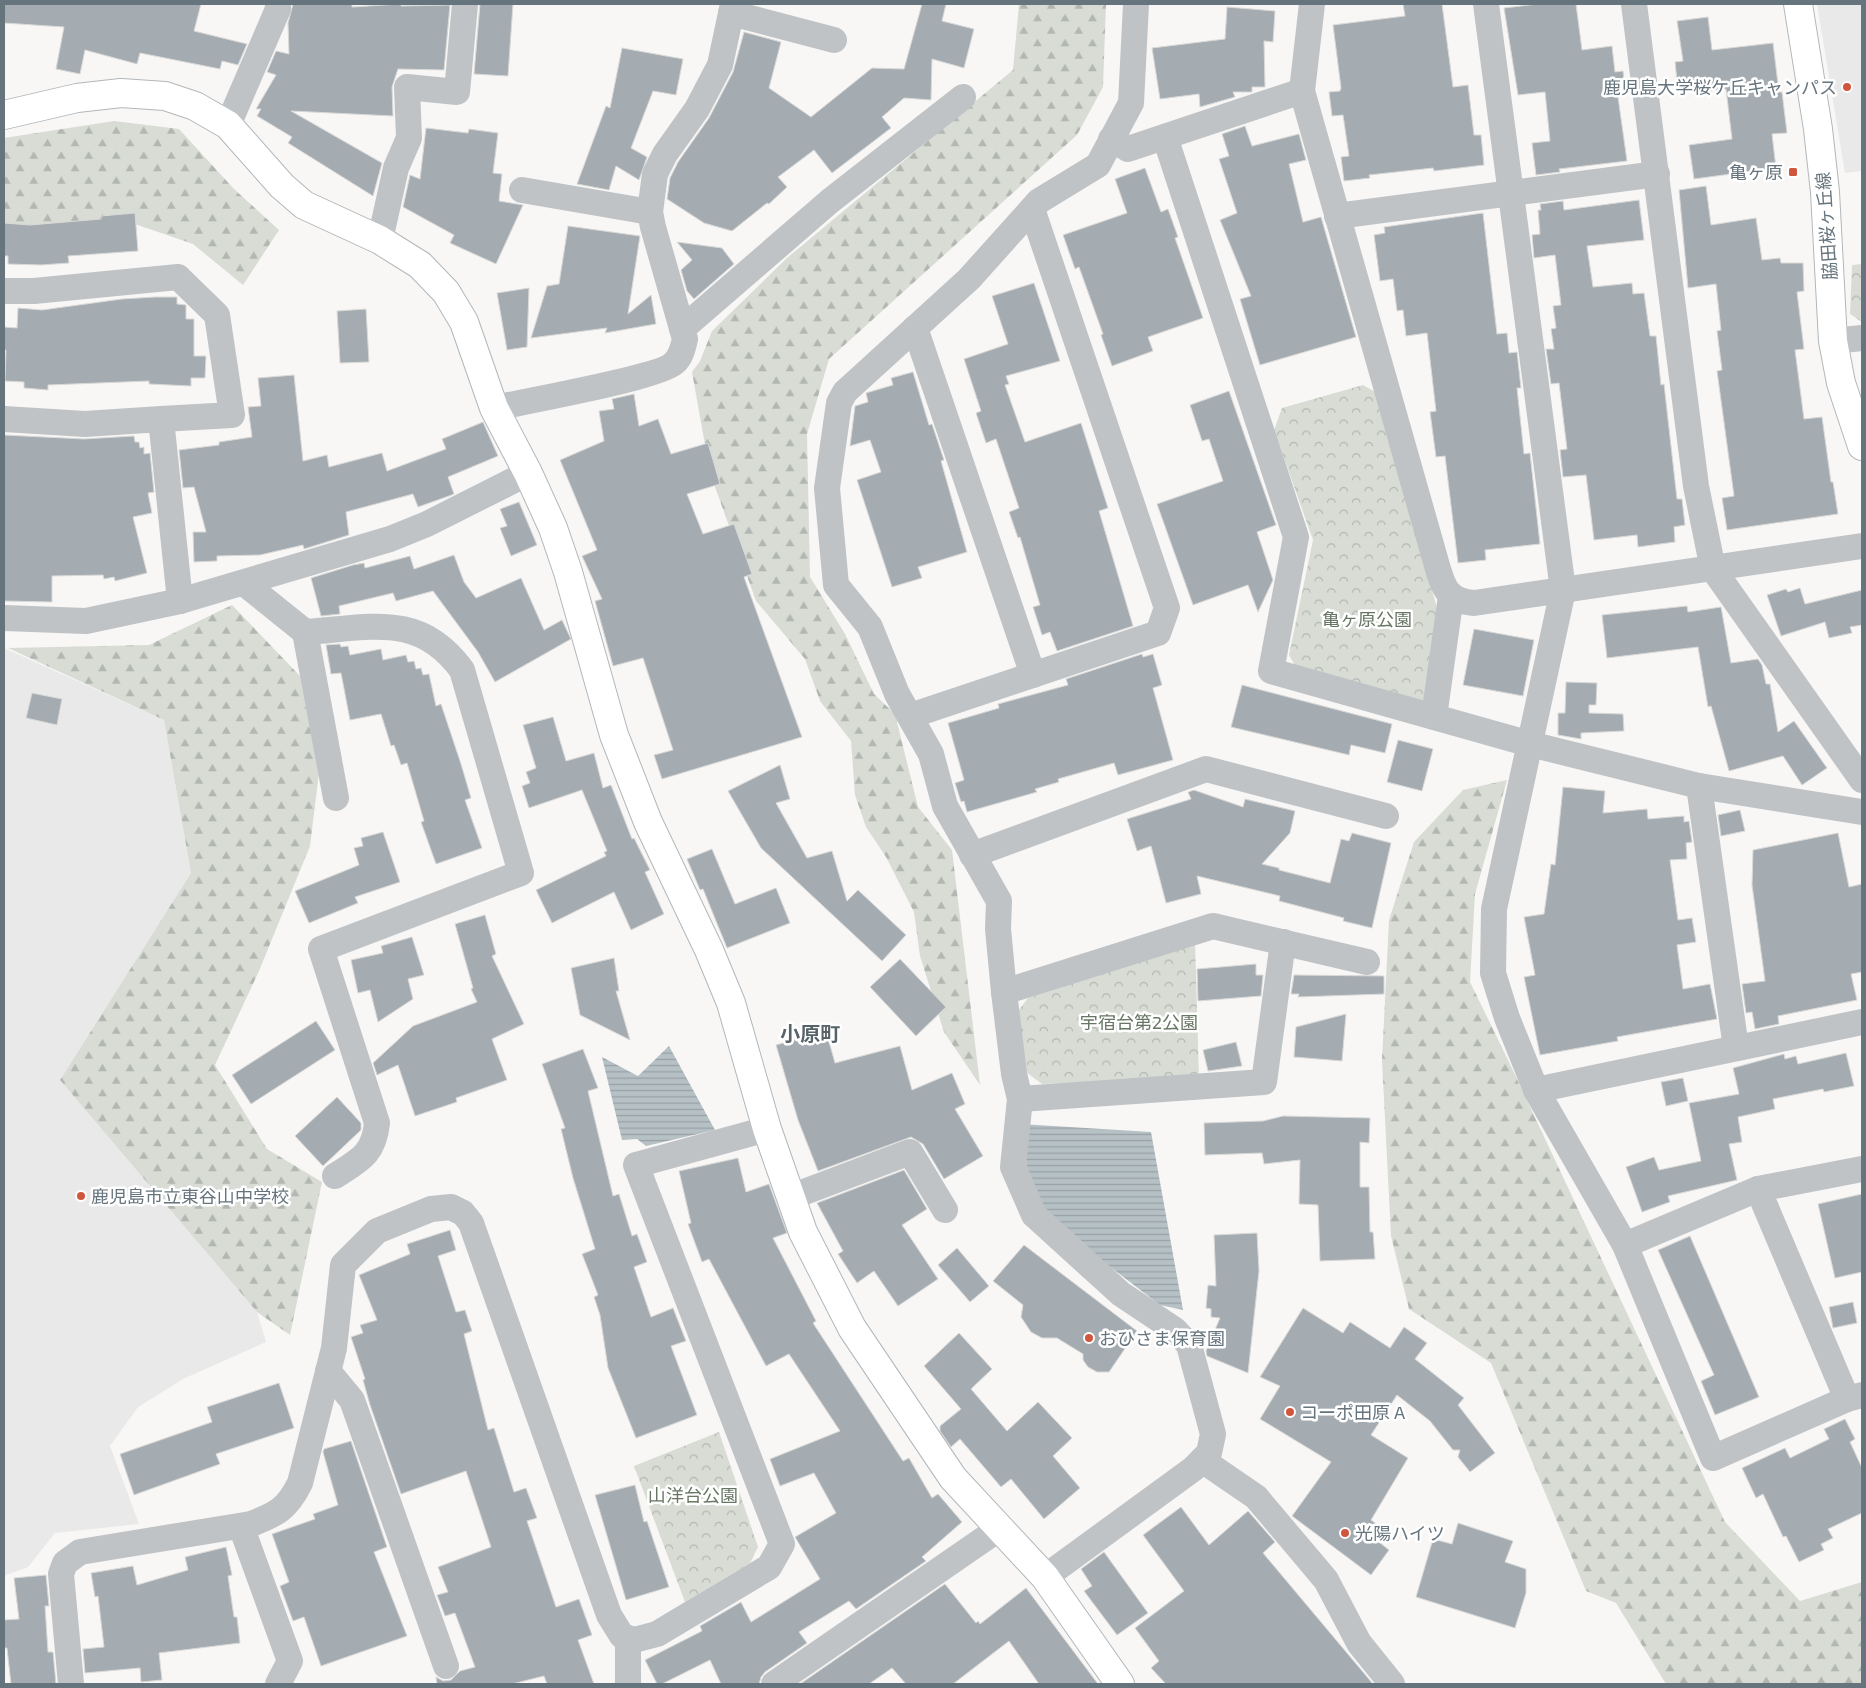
<svg xmlns="http://www.w3.org/2000/svg" width="1866" height="1688" viewBox="0 0 1866 1688" font-family="'Exo 2','Noto Sans JP',sans-serif">
<style>
.built{fill:#e8e9e8}
.forest{fill:url(#forest-firs)}
.park{fill:url(#park-crowns)}
.water{fill:url(#water-rules)}
.building{fill:#a5acb1;stroke:#d9d9d8}
.lines{fill:none;stroke-linecap:round;stroke-linejoin:round}
.secondary-casing{stroke:#b2b7bb;stroke-width:30}
.street{stroke:#bfc3c6;stroke-width:26}
.secondary{stroke:#fff;stroke-width:28}
.poi-dot{fill:#d0573d;stroke:#fff;stroke-width:2}
.labels{text-anchor:middle;dominant-baseline:central;stroke-width:5;stroke-linejoin:round;paint-order:stroke}
.poi-label{font-size:18px;fill:#66747d;stroke:#fff;text-anchor:start}
.street-label{font-size:18px;fill:#66747d;stroke:#fff}
.park-label{font-size:18px;fill:#687664;stroke:#fff}
.quarter-label{font-size:20px;font-weight:bold;fill:#576269;stroke:#fff}
</style>
<defs>
<pattern id="forest-firs" width="22" height="20" patternUnits="userSpaceOnUse" patternTransform="scale(1.25)"><rect width="22" height="20" fill="#d8dcd5"/><path d="M5 1l3.5 6h-7zM16 11l3.5 6h-7z" fill="#b3b7b2"/></pattern>
<pattern id="park-crowns" width="20" height="18" patternUnits="userSpaceOnUse" patternTransform="scale(1.25)"><rect width="20" height="18" fill="#d8dcd5"/><path d="M2 6a3 3 0 1 1 6 0M12 15a3 3 0 1 1 6 0" fill="none" stroke="#b3b7b2"/></pattern>
<pattern id="water-rules" width="6" height="5" patternUnits="userSpaceOnUse" patternTransform="scale(1.25)"><rect width="6" height="5" fill="#b6c1c5"/><path d="M0 2.5h6" fill="none" stroke="#98a1a5"/></pattern>
</defs>
<rect width="100%" height="100%" fill="#f8f7f5"/>
<g class="built">
<path d="M1817 4H1862V171L1845 173Z"/>
<path d="M4 648 164 720 191 873 60 1080 257 1312 266 1342 183 1379 138 1407 110 1446 139 1524 55 1533 28 1567 4 1576Z"/>
</g>
<g class="forest">
<path d="M1019 4H1106L1103 87 1077 135 829 359 807 434 810 577 845 634 874 694 895 714 918 807 952 850 980 1085 944 1032 920 956 914 912 886 857 866 827 855 795 851 741 820 701 805 659 756 601 710 473 692 372 700 361 712 331 787 258 1013 70Z"/>
<path d="M114 121 179 129 234 189 279 230 243 285 193 244 135 224 4 244V138Z"/>
<path d="M232 605 300 676 319 773 310 846 259 971 215 1065 267 1149 322 1182 290 1335 257 1312 60 1080 191 873 164 720 8 648 149 645Z"/>
<path d="M1507 780 1475 894 1470 982 1509 1062 1725 1522 1800 1601 1862 1582V1684H1666L1616 1603 1586 1591 1491 1363 1409 1309 1391 1236 1382 1060 1389 920 1414 842 1463 790Z"/>
</g>
<g class="park">
<path d="M1862 264V322L1850 314 1852 265Z"/>
<path d="M1363 385 1377 393 1437 608 1427 701 1417 705 1299 673 1289 655 1313 540 1274 430 1282 408Z"/>
<path d="M1195 942 1199 1078 1042 1084 1026 1072 1018 1011 1028 998Z"/>
<path d="M719 1432 758 1547 750 1563 685 1602 634 1466Z"/>
</g>
<g class="water">
<path d="M669 1046 715 1130 646 1146 637 1139 622 1140 602 1057 638 1076Z"/>
<path d="M1021 1124 1151 1132 1183 1310 1160 1305 1062 1230 1031 1199Z"/>
</g>
<g class="building">
<path d="M4 4H201L194 31 247 44 238 65 222 61 220 69 140 53 137 64 85 50 80 74 56 69 64 27 4 23Z"/>
<path d="M293 4H352V7L401 4V6L450 5 444 70 398 69 392 87 393 116 291 111 382 163 373 196 288 143 292 137 257 116 261 109H256L276 75 267 72 276 51 289 54 288 23Z"/>
<path d="M480 4H513L508 76 474 74Z"/>
<path d="M922 4H946L942 21 974 29 964 68 932 59 931 100 904 98 882 117 891 128 832 173 814 150 778 177 787 187 769 204 767 203 732 231 704 223 667 199 670 178 678 162 709 118 733 72 744 32 781 42 769 88 811 117 872 68 904 69Z"/>
<path d="M1403 4H1442L1453 87 1468 85 1474 135H1481L1484 165 1434 171 1433 168 1369 175 1370 178 1344 181 1341 157 1349 156 1343 115 1332 116 1329 92 1340 91 1341 88 1333 25 1405 16Z"/>
<path d="M1538 4H1576L1582 50 1612 46 1615 72 1623 71 1626 96 1618 97 1627 161 1559 169 1560 172 1536 175 1532 143 1550 141 1545 92 1518 95 1504 8Z"/>
<path d="M1227 7 1275 11 1273 42 1264 41 1265 87H1252V92H1233L1235 97 1200 107 1199 94 1160 99 1152 48 1225 39Z"/>
<path d="M1708 17 1712 50 1773 43 1779 92H1782L1787 133 1772 134 1776 168 1694 179 1689 145 1732 139 1726 89 1698 93 1697 88 1678 90 1675 62 1683 61 1677 21Z"/>
<path d="M622 48 683 59 676 95 653 91 631 148 647 157 639 180 616 166 609 190 577 184 606 106 610 108Z"/>
<path d="M1245 126 1252 146 1299 134 1306 160 1289 164 1303 222 1321 217 1356 337 1260 365 1240 299 1251 296 1220 220 1237 213 1219 159 1229 156 1222 134Z"/>
<path d="M426 128 468 133 469 129 498 133 493 173 502 174 499 201 523 205 496 264 450 243 454 235 403 207 410 175 420 179Z"/>
<path d="M1145 168 1161 212 1168 209 1178 237 1175 238 1203 318 1148 337 1153 351 1112 366 1101 335 1103 334 1079 267 1075 269 1063 235 1127 213 1115 179Z"/>
<path d="M1706 186 1711 225 1756 218 1762 260 1780 258 1781 263H1803L1804 291 1797 292 1804 349 1795 350 1804 419 1822 417 1831 482H1833L1838 514 1727 530 1722 498 1734 496 1717 371 1722 370 1717 331 1721 330 1716 284 1688 288 1679 190Z"/>
<path d="M1639 200 1644 240 1587 246 1593 287 1632 283 1633 294 1644 293 1650 336H1656L1661 385 1664 384 1677 499H1682L1685 525 1674 527 1675 542 1638 547 1637 535 1594 540 1586 475 1563 477 1560 450 1567 449 1559 383 1551 384 1546 349H1554L1551 329 1556 328 1553 306 1561 305 1555 255 1534 258 1532 235 1540 234 1538 210H1541L1540 204 1563 201 1564 210Z"/>
<path d="M135 213 138 251 68 256 69 263 41 265 8 264V256H4V223L30 225 101 219V216Z"/>
<path d="M1483 213 1497 334 1507 333 1509 353 1517 352 1521 388H1517L1524 454 1530 453 1540 544 1485 550 1486 560 1458 563 1445 456 1436 457 1430 412 1436 411 1427 333 1406 336 1403 310 1397 311 1393 279 1380 281 1374 235 1385 233 1384 227Z"/>
<path d="M568 226 640 236 628 314 651 295 656 324 605 333 607 328 531 338 547 286 559 284Z"/>
<path d="M677 242 722 248 734 264 694 299 687 291 681 270 692 260Z"/>
<path d="M1034 283 1060 361 1006 376 1009 384 1005 385 1025 442 1081 423 1108 508 1099 511 1133 626 1057 651 1050 632 1042 635 1033 607 1040 605 1020 537 1018 538 1009 512 1019 508 996 439 986 443 976 413 981 411 964 359 1008 344 992 296Z"/>
<path d="M529 288 527 347 507 350 497 293Z"/>
<path d="M155 297H177V304L186 305V319H194V356H206L205 378H191V386L149 384V381L48 385V390L24 388V382L5 381 6 350H4V327L17 328 18 308 42 310 122 299Z"/>
<path d="M366 309 369 362 340 363 337 311Z"/>
<path d="M913 372 929 425 932 424 944 460 941 461 967 552 918 567 922 578 892 587 857 480 881 472 870 440 850 446 855 406 868 402 866 393 893 385 891 378Z"/>
<path d="M294 375 303 461 327 455 329 467 382 453 387 471 446 449 442 439 483 422 498 456 448 477 454 494 449 496 418 507 413 494 346 512 349 535 304 549 303 545 260 555 217 556V561L194 562 193 532H206L194 487 183 488 179 450 219 445V442L252 437 248 407 261 406 258 378Z"/>
<path d="M1229 391 1276 525 1257 532 1273 580 1258 612 1248 585 1193 605 1157 504 1223 481 1209 439 1202 441 1190 405Z"/>
<path d="M634 394 639 426 658 419 671 454 708 443 720 484 687 494 703 534 734 524 752 574 744 577 802 737 662 779 654 755 673 750 643 658 613 666 595 601 602 599 582 556 597 550 560 460 604 441 599 411 614 409 612 399Z"/>
<path d="M4 435 84 439 134 436 135 442H139L140 448 144 447V454L150 453 154 492 148 493 152 513 133 517 147 573 115 581 114 577 104 579 103 575 52 576V602L4 601Z"/>
<path d="M519 502 537 545 511 556 500 528 507 526 500 509Z"/>
<path d="M454 555 464 582 476 598 521 578 544 630 562 620 571 639 495 682 478 652 433 591 396 601 393 593 339 606 340 614 321 616 311 578 353 565 364 563 365 568 410 556 414 569Z"/>
<path d="M1800 588 1805 604 1862 590V625L1850 627 1852 633 1829 638 1825 622 1781 636 1767 595 1786 589 1788 592Z"/>
<path d="M1687 606 1688 612 1721 607 1731 663 1758 659 1762 665 1766 684H1770L1778 732 1794 721 1827 768 1802 785 1783 756 1729 771 1711 706 1708 707 1698 647 1607 658 1602 615Z"/>
<path d="M1474 629 1534 640 1523 696 1463 685Z"/>
<path d="M340 644 341 647 348 646 350 655 381 649 383 660 406 655 408 662 414 661 416 669 421 668 423 675 429 674 436 706 441 704 461 764 471 798 465 800 482 848 436 864 421 822 424 821 407 763 401 765 394 745 391 746 381 714 350 720 341 673 331 674 326 645Z"/>
<path d="M1142 654 1143 657 1153 654 1162 685 1153 688 1173 760 1118 775 1114 763 1058 779 1059 782 1035 789 1037 792 967 812 964 801 961 802 955 783 964 780 948 723 999 708 998 704 1068 685 1066 679Z"/>
<path d="M1566 682 1597 683 1596 705H1589V713L1623 714 1624 731 1581 733V739L1558 735V713H1565Z"/>
<path d="M1242 685 1392 724 1385 753 1351 745 1349 755 1231 727Z"/>
<path d="M32 693 62 699 57 725 26 718Z"/>
<path d="M553 717 566 761 594 753 603 788 611 785 632 839 634 838 650 870 645 872 664 914 631 930 614 892 552 923 536 890 606 856 604 852 607 851 582 790 529 808 522 786 530 783 526 772 536 768 523 725Z"/>
<path d="M1398 740 1433 749 1422 791 1387 782Z"/>
<path d="M780 765 790 799 776 803 807 858 832 851 847 901 858 890 906 935 882 961 761 848 728 791Z"/>
<path d="M1563 787 1605 791 1603 813 1647 809 1648 819 1684 816V822L1689 821 1692 842 1686 843 1687 859 1670 860 1678 920 1692 918 1696 942 1677 945 1683 989 1710 984 1717 1019 1617 1037 1618 1041 1540 1055 1524 977 1535 975 1524 917 1544 914 1551 864 1555 865Z"/>
<path d="M1194 790 1243 807 1245 799 1295 811 1290 833 1262 864 1279 868V870L1330 883 1341 839 1349 841 1352 833 1391 843 1372 928 1343 921 1344 918 1279 901 1280 896 1197 876 1201 894 1166 903 1151 846 1137 851 1127 819 1191 799 1188 792Z"/>
<path d="M1740 810 1745 831 1721 836 1718 815Z"/>
<path d="M383 832 400 882 355 897 358 903 309 923 295 891 359 865 354 848 363 846 361 838Z"/>
<path d="M1838 833 1849 887 1862 884V972L1851 974 1857 1000 1778 1016 1779 1024 1755 1029 1752 1012 1746 1013 1742 984 1765 981 1752 885 1753 850Z"/>
<path d="M712 849 735 904 776 888 790 923 727 948 703 889 700 890 687 859Z"/>
<path d="M485 915 496 954 492 956 524 1024 492 1039 507 1080 456 1098 457 1102 415 1116 398 1065 377 1075 373 1063 413 1026 477 1002 471 989 473 988 455 924Z"/>
<path d="M412 937 424 975 408 979 413 999 378 1022 370 990 358 993 351 960 383 953 381 946Z"/>
<path d="M614 958 619 991H616L630 1040 580 1015 571 968Z"/>
<path d="M900 959 946 1007 916 1036 870 987Z"/>
<path d="M1256 964V975H1263L1261 996 1198 1001 1197 969Z"/>
<path d="M1294 975 1384 976V994L1298 997 1299 994H1291Z"/>
<path d="M1346 1014 1342 1061 1294 1057 1296 1027Z"/>
<path d="M316 1021 335 1050 251 1104 232 1075Z"/>
<path d="M826 1031 835 1063 900 1046 912 1090 952 1073 965 1104 955 1109 983 1156 944 1179 923 1144 911 1137 818 1171 798 1120 776 1045Z"/>
<path d="M1236 1042 1242 1066 1208 1071 1203 1050Z"/>
<path d="M583 1049 598 1088 588 1091 613 1196 619 1194 632 1236 637 1234 647 1262 634 1267 651 1317 673 1308 686 1341 671 1346 697 1415 636 1438 608 1368 600 1315 594 1297 598 1295 582 1254 595 1249 573 1178 561 1129 565 1128 542 1064Z"/>
<path d="M1846 1053 1854 1086 1824 1092 1823 1089 1773 1099 1775 1109 1738 1117 1742 1142 1729 1144 1737 1180 1668 1196 1670 1202 1642 1212 1626 1167 1654 1157 1659 1170 1701 1161 1689 1103 1739 1094 1733 1068 1784 1054 1785 1059 1796 1056 1798 1064Z"/>
<path d="M1683 1078 1688 1101 1666 1106 1661 1082Z"/>
<path d="M337 1097 361 1123V1130L323 1166 295 1136Z"/>
<path d="M1283 1116 1370 1118 1369 1143 1360 1142V1187H1369L1370 1232H1373L1375 1259 1320 1261 1318 1205 1299 1204 1300 1160 1264 1164 1262 1153 1205 1155 1204 1123 1263 1121Z"/>
<path d="M738 1158 746 1192 769 1184 787 1233 773 1238 816 1321 813 1323 903 1461 909 1458 932 1498 938 1494 962 1522 922 1557 926 1561 856 1609 849 1601 799 1632 807 1643 765 1672 761 1677 759 1684H721L710 1660 662 1684H657L645 1660 702 1631 700 1626 741 1602 751 1622 820 1579 795 1537 836 1513 814 1473 780 1486 770 1459 840 1431 789 1354 766 1366 709 1259 702 1262 688 1224 691 1223 679 1171Z"/>
<path d="M904 1170 927 1209 902 1225 938 1279 898 1306 874 1271 857 1283 838 1254 843 1251 817 1203Z"/>
<path d="M1862 1194V1272L1835 1278 1818 1204Z"/>
<path d="M450 1230 456 1250 438 1256 456 1312 465 1310 472 1331 464 1334 488 1430 494 1428 514 1492 526 1488 537 1518 527 1521 556 1607 579 1599 592 1635 578 1640 594 1684H547L544 1676 512 1684H437L436 1677 443 1681 451 1680 460 1671 475 1667 455 1613 445 1616 437 1595 448 1592 438 1567 491 1547 466 1471 401 1494 370 1405 363 1380 365 1379 351 1337 363 1333 360 1325 377 1320 359 1275 410 1254 407 1244Z"/>
<path d="M1257 1233 1259 1271 1248 1373 1207 1356 1206 1351 1220 1318 1211 1317V1309L1206 1308 1208 1285 1216 1286 1214 1235Z"/>
<path d="M1690 1236 1759 1397 1715 1415 1701 1381 1714 1375 1658 1250Z"/>
<path d="M1024 1245 1137 1331 1109 1372H1097L1088 1367 1083 1360V1354L1057 1338H1042L1031 1332 1021 1317 1023 1305 993 1281Z"/>
<path d="M957 1248 989 1286 970 1302 938 1265Z"/>
<path d="M1853 1302 1857 1323 1833 1328 1829 1307Z"/>
<path d="M1303 1308 1343 1333 1350 1322 1390 1348 1404 1327 1427 1343 1415 1359 1464 1398 1458 1405 1495 1453 1470 1472 1458 1457 1460 1450H1453L1430 1421 1397 1395 1371 1435 1408 1458 1371 1520 1382 1528 1374 1538 1389 1550 1371 1575 1292 1516 1331 1462 1260 1419 1280 1386 1260 1377Z"/>
<path d="M959 1333 992 1369 971 1389 1007 1431 1038 1402 1072 1438 1053 1456 1080 1488 1044 1519 1011 1479 1001 1487 960 1439 951 1447 940 1431V1426L961 1409 924 1366Z"/>
<path d="M279 1383 294 1428 216 1454 220 1464 134 1495 120 1454 212 1422 207 1407Z"/>
<path d="M1845 1419 1855 1439 1850 1442 1862 1468V1513L1828 1529 1833 1538 1821 1544 1824 1550 1799 1562 1786 1536 1783 1537 1763 1494 1756 1498 1742 1468 1785 1448 1790 1458 1829 1439 1824 1429Z"/>
<path d="M351 1441 387 1547 374 1552 407 1636 321 1666 304 1617 293 1621 280 1586 289 1582 272 1534 315 1519 313 1514 338 1505 323 1452 324 1449Z"/>
<path d="M635 1485 644 1522 647 1521 669 1587 626 1600 595 1495Z"/>
<path d="M1181 1507 1209 1545 1248 1511 1275 1542 1263 1553 1373 1684H1166L1151 1668 1159 1661 1135 1628 1184 1591 1143 1535Z"/>
<path d="M1458 1523 1513 1541 1505 1562 1526 1569V1593L1515 1628 1416 1597 1433 1539 1452 1544Z"/>
<path d="M226 1547 232 1575 228 1576 234 1617H237L240 1643 159 1653 162 1680 141 1682 140 1668 85 1673 83 1649 104 1647 98 1596 95 1597 91 1573 133 1566 137 1585 188 1570 185 1557Z"/>
<path d="M1104 1552 1148 1613 1117 1635 1084 1591 1092 1586 1081 1569Z"/>
<path d="M46 1575 49 1606H45L48 1652H53L56 1684H11L7 1648H4V1620L19 1619 14 1578Z"/>
<path d="M945 1584 976 1623 978 1621 980 1624 1026 1588 1098 1684H1039L1009 1641 953 1684H906L892 1668 869 1684H800Z"/>
</g>
<g class="lines">
<defs>
<g id="secondary">
<path d="M1798 4 1818 129 1825 192 1833 341 1841 383 1862 446"/>
<path d="M4 115 77 98 121 93 165 96 195 106 228 125 282 186 304 205 380 240 420 265 446 292 464 322 494 408 528 473 553 528 568 572 614 735 648 822 709 950 731 1003 767 1129 803 1232 852 1328 953 1478 1045 1577 1120 1684"/>
</g>
</defs>
<use href="#secondary" class="secondary-casing"/>
<g class="street">
<path d="M1312 4 1302 91 1436 562C1443 587 1447 601 1474 603L1862 546"/>
<path d="M1486 4 1563 590 1494 909 1493 973 1507 1018 1536 1090 1625 1245 1713 1458 1847 1399 1862 1395"/>
<path d="M1634 4 1696 486 1713 569 1862 780"/>
<path d="M731 13 834 40"/>
<path d="M228 125 278 9V4"/>
<path d="M1165 137 1296 537 1271 671 1530 744 1699 786 1862 812"/>
<path d="M1111 139 1128 149 1302 91"/>
<path d="M522 190 650 212"/>
<path d="M1337 216 1657 174"/>
<path d="M380 240 396 168 409 138 407 87 457 92 465 4"/>
<path d="M4 291H34L178 277 217 315 232 415 161 419"/>
<path d="M915 328 1033 675"/>
<path d="M682 329 830 201 963 97"/>
<path d="M1833 341 1862 338"/>
<path d="M494 408C522 402 661 377 674 363 681 357 683 348 685 339L653 227 650 212 655 174 665 154 697 109 720 65 733 4"/>
<path d="M4 419 85 424 161 419 180 601"/>
<path d="M244 583 305 632C369 628 419 611 462 670L521 873 321 949 377 1123C374 1154 360 1160 335 1176"/>
<path d="M4 618 86 621 180 601 390 539 427 524 528 473"/>
<path d="M305 632 336 798"/>
<path d="M910 716 1158 633 1167 608 1032 209"/>
<path d="M1434 717 1451 596"/>
<path d="M1699 786 1736 1048"/>
<path d="M972 855 1206 769 1386 816"/>
<path d="M1004 992 1213 926 1367 962"/>
<path d="M1536 1090 1862 1022"/>
<path d="M1020 1099 1264 1082 1283 942"/>
<path d="M1758 1189 1847 1399"/>
<path d="M791 1197 910 1152 945 1210"/>
<path d="M1625 1245 1758 1189 1862 1169"/>
<path d="M328 1371 352 1400 446 1666"/>
<path d="M1202 1460 1256 1497 1326 1580 1359 1643 1392 1684"/>
<path d="M241 1526 290 1661 278 1684"/>
<path d="M1045 1577 1193 1469 1209 1453 1213 1434 1189 1345 1175 1330 1121 1294 1034 1215 1013 1167 1020 1099 1014 1074 1004 992 998 929 999 901 945 806 931 754 897 694 870 627 836 585 827 488 839 403 845 392 969 279 1039 201 1098 165 1131 103 1136 4"/>
<path d="M71 1684 61 1574 65 1563 80 1552 251 1524C277 1514 287 1509 300 1483L334 1348 343 1265 377 1231 431 1209 451 1207 463 1213 471 1223 609 1615 622 1636 634 1640 657 1634 769 1567 782 1544 636 1165 767 1129"/>
<path d="M628 1684V1638"/>
<path d="M774 1684 1000 1528"/>
</g>
<use href="#secondary" class="secondary"/>
</g>
<g class="poi-dot">
<circle cx="1847" cy="87" r="5"/>
<rect x="1788" y="167" width="10" height="10" rx="2.5"/>
<circle cx="81" cy="1196" r="5"/>
<circle cx="1089" cy="1338" r="5"/>
<circle cx="1290" cy="1412" r="5"/>
<circle cx="1345" cy="1533" r="5"/>
</g>
<g class="labels">
<g class="poi-label">
<text x="1837" y="87" text-anchor="end">鹿児島大学桜ケ丘キャンパス</text>
<text x="1783" y="172" text-anchor="end">亀ヶ原</text>
<text x="91" y="1196">鹿児島市立東谷山中学校</text>
<text x="1099" y="1338">おひさま保育園</text>
<text x="1300" y="1412">コーポ田原 A</text>
<text x="1355" y="1533">光陽ハイツ</text>
</g>
<g class="street-label">
<text transform="translate(1826 226) rotate(-94)">脇田桜ヶ丘線</text>
</g>
<g class="park-label">
<text x="1367" y="619">亀ヶ原公園</text>
<text x="1139" y="1022">宇宿台第2公園</text>
<text x="693" y="1495">山洋台公園</text>
</g>
<g class="quarter-label">
<text x="810" y="1033">小原町</text>
</g>
</g>
<rect width="1866" height="1688" fill="none" stroke="#66747d" stroke-width="10"/>
</svg>
